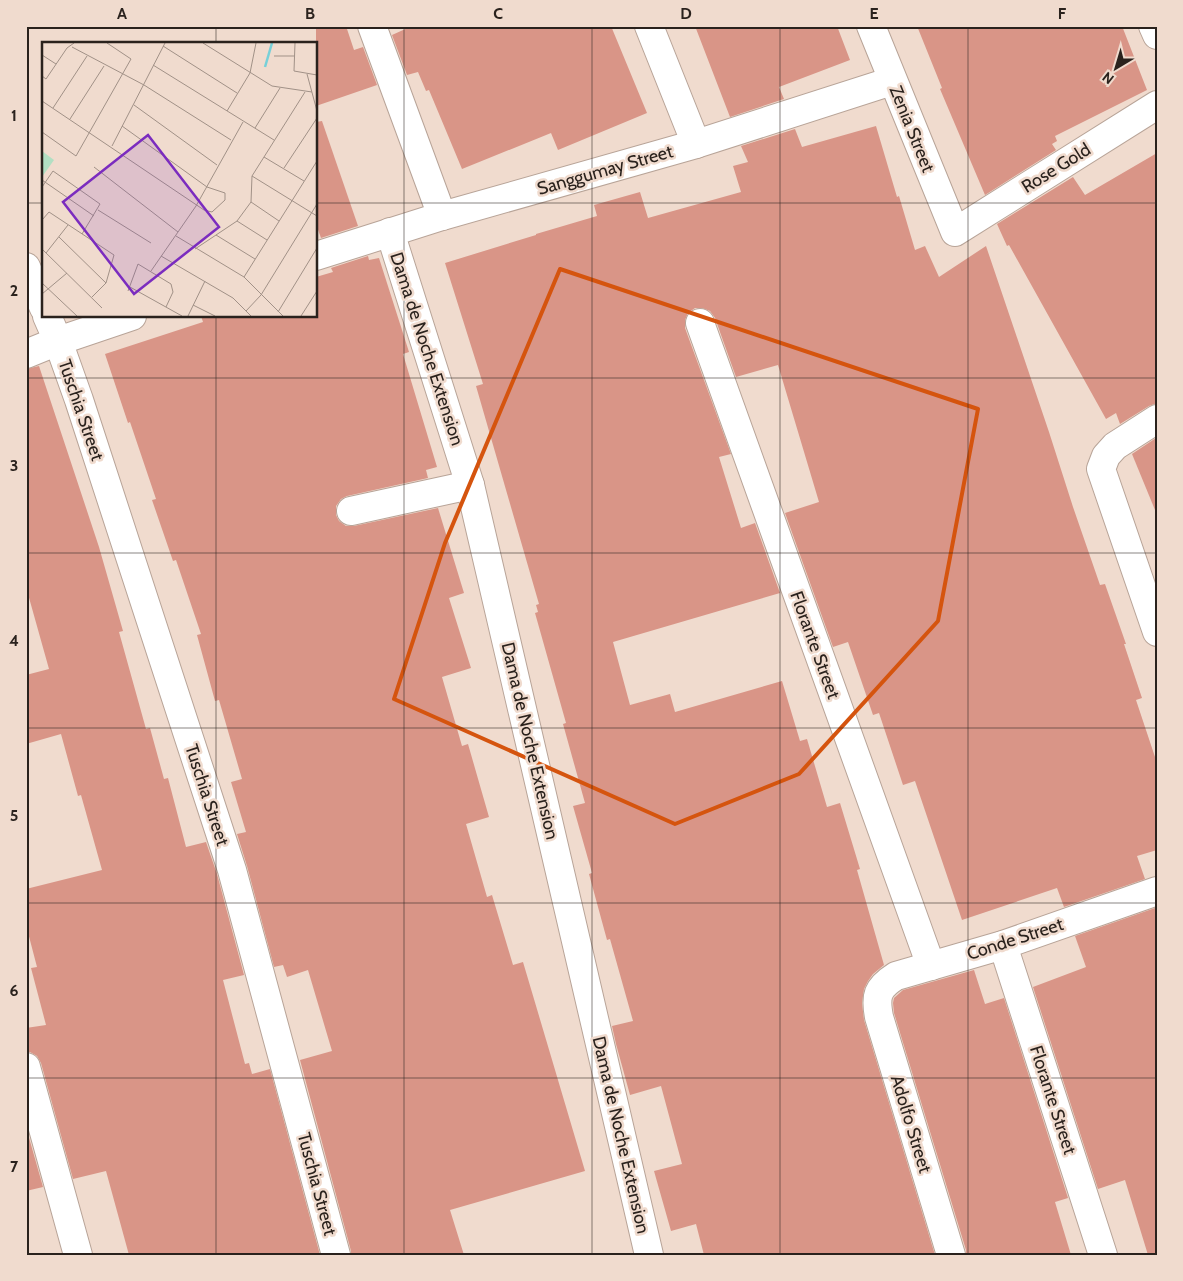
<svg xmlns="http://www.w3.org/2000/svg" width="1183" height="1281" viewBox="0 0 1183 1281" font-family="Cabin,sans-serif">
<style>
.building{fill:#d99587}
.lines{fill:none;stroke-linecap:round;stroke-linejoin:round}
.street-casing{stroke:#b8a498;stroke-width:30}
.street{stroke:#fff;stroke-width:28}
.marked{fill:none;stroke:#d5540e;stroke-width:4;stroke-linejoin:round}
.grid{fill:none;stroke:#2a221d;stroke-width:1;stroke-opacity:0.55}
.labels{text-anchor:middle;dominant-baseline:central;stroke-width:5;stroke-linejoin:round;paint-order:stroke}
.street-label{font-size:18px;fill:#2a221d;stroke:#f0dbce}
.inset-river{fill:none;stroke:#77d0d8;stroke-width:2.5}
.inset-road{fill:none;stroke:#a19187;stroke-width:1}
.view{fill:#7b2cbf;fill-opacity:0.15;stroke:#7b2cbf;stroke-width:2.5}
.inset-edge{fill:none;stroke:#2a221d;stroke-width:2.5}
.neatline{fill:none;stroke:#2a221d;stroke-width:2}
.grid-label{font-size:16px;text-anchor:middle;font-weight:bold;fill:#2a221d}
</style>
<rect width="100%" height="100%" fill="#f0dbce"/>
<g class="building">
<path d="M316 26H346L354 50 363 47 377 85 316 106Z"/>
<path d="M412 26H611L647 113 558 150 551 133 462 169 429 90 426 91 418 72 407 75 392 35Z"/>
<path d="M695 26H837L850 60 779 87 784 99 730 117Z"/>
<path d="M917 26H1122L1147 90 1055 136 1057 141 1052 144 1056 150 985 195 940 89 942 88Z"/>
<path d="M322 121 358 226 321 238 316 224V122Z"/>
<path d="M876 126 897 197 899 196 915 250 925 246 939 277 986 246 1049 432 1073 507 1100 585 1105 584 1126 644H1124L1142 698 1136 700 1157 763V850L1137 856 1145 879 1064 907 1057 888 962 920 915 781 903 785 879 713 873 715 848 642 833 647 785 513 819 502 778 365 736 377 715 318 710 311 702 308H695L688 313 685 320V328L731 454 719 457 741 528 755 523 780 593 613 642 630 705 670 694 675 712 782 681 800 741 807 739 827 807 840 803 860 869 857 870 884 965 873 974 868 981 864 989 862 1003 864 1020 935 1255H704L696 1224 671 1231 654 1171 682 1164 661 1086 630 1095 616 1044 612 1026 633 1021 610 939 607 940 589 874 592 873 573 806 585 803 563 724 566 723 535 613 538 612 536 605 539 604 476 386 483 384 445 263 536 235V234L597 216 594 205 640 192 648 218 741 192 733 166 748 162 741 146 795 129 802 147Z"/>
<path d="M1157 153V403L1149 406 1120 424 1116 413 1106 419 1009 245 1007 246 997 224 1073 177 1085 195Z"/>
<path d="M368 256 369 260 379 258 409 352 403 354 437 467 426 470 428 478 347 496 341 499 336 506V515L339 521 346 526H354L438 508 464 593 449 598 471 668 442 677 462 746 468 744 489 817 466 824 487 897 492 895 513 965 523 962 585 1171 450 1210 464 1255H351V1251L300 1060 332 1051 308 970 287 977 283 965 274 967 247 866 237 834 246 832 231 782 242 779 219 700 215 701 197 635 201 634 176 560 173 561 152 500 156 499 130 422 128 423 105 354 203 322 201 316H316V277L333 272 331 268Z"/>
<path d="M39 366 99 547 123 631 119 632 146 729 150 728 164 779 168 778 186 847 206 842 217 874 244 975 223 980 245 1064 249 1063 252 1074 270 1069 320 1255H129L106 1171 73 1179 41 1063 37 1056 30 1052H26V1028L46 1025 31 968 37 967 26 925V889L102 870 81 795 78 796 61 734 26 744V675L49 669 26 587V369Z"/>
<path d="M1156 438V510H1155L1132 454Z"/>
<path d="M1155 908 1157 912V1255H1148L1125 1180 1098 1189 1033 987 1086 967 1075 936Z"/>
<path d="M974 970 985 1004 1004 998 1068 1198 1055 1202 1071 1255H966V1250L894 1013 893 1003 894 998 903 990Z"/>
<path d="M26 1127 43 1187 26 1191Z"/>
</g>
<g class="lines">
<defs>
<g id="street">
<path d="M372 26 442 216"/>
<path d="M649 26 696 144"/>
<path d="M871 26 955 232 1157 105"/>
<path d="M1153 26 1157 35"/>
<path d="M390 232 470 485 649 1255"/>
<path d="M316 256 442 216 696 144 892 81"/>
<path d="M26 267 44 308"/>
<path d="M47 316 58 341 79 400 232 870 336 1255"/>
<path d="M700 323 931 966"/>
<path d="M26 354 58 341 132 316"/>
<path d="M1157 419 1115 446 1106 456 1101 469 1157 632"/>
<path d="M351 511 470 485"/>
<path d="M1003 945 1103 1255"/>
<path d="M26 1067 78 1255"/>
<path d="M951 1255 879 1017C875 996 877 988 896 976L1003 945 1157 891"/>
</g>
</defs>
<use href="#street" class="street-casing"/>
<use href="#street" class="street"/>
</g>
<path class="marked" d="M560 269 978 409 938 621 799 774 675 824 394 699 445 543Z"/>
<path class="grid" d="M216 26V44M404 26V1255M592 26V1255M780 26V1255M968 26V1255M26 203H44M316 203H1157M216 316V1255M26 378H1157M26 553H1157M26 728H1157M26 903H1157M26 1078H1157"/>
<g class="labels">
<g class="street-label">
<text transform="translate(912 129) rotate(68)">Zenia Street</text>
<text transform="translate(1056 168) rotate(-32)">Rose Gold</text>
<text transform="translate(605 170) rotate(-16)">Sanggumay Street</text>
<text transform="translate(427 349) rotate(72)">Dama de Noche Extension</text>
<text transform="translate(81 410) rotate(71)">Tuschia Street</text>
<text transform="translate(815 645) rotate(70)">Florante Street</text>
<text transform="translate(530 741) rotate(77)">Dama de Noche Extension</text>
<text transform="translate(207 795) rotate(72)">Tuschia Street</text>
<text transform="translate(1015 939) rotate(-18)">Conde Street</text>
<text transform="translate(1053 1100) rotate(72)">Florante Street</text>
<text transform="translate(911 1124) rotate(73)">Adolfo Street</text>
<text transform="translate(621 1135) rotate(77)">Dama de Noche Extension</text>
<text transform="translate(317 1184) rotate(75)">Tuschia Street</text>
</g>
</g>
<g transform="translate(42 42)">
<rect width="275" height="275" fill="#f0dbce"/>
<path d="M0 109 12 118 0 135Z" fill="#b2dfc3"/>
<path class="inset-river" d="M223 25 230 1"/>
<path class="inset-road" d="M161 1 230 44 270 50M253 1 252 29 275 33M121 4 195 51M30 5 102 43 189 98M0 13 14 22M232 14H253M111 23 232 98M265 32 275 69M0 34 4 37 25 6 32 1M0 59 162 168 170 170 183 158V151L165 145 80 84M92 63 175 123M11 66 45 14M185 69 208 31 214 1M28 77 62 24M213 86 238 46M0 90 34 114 89 17 65 1M70 104 123 1M222 115 262 139M52 125 136 190M242 126 275 76M210 134 275 174M0 138 52 174M0 145 11 129 58 162 40 192M209 160 237 179M56 168 109 201M0 178 7 170 72 213 64 241 50 255M195 179 225 198M174 193 213 217M134 194 202 235 241 274M17 195 64 241M0 207 60 266M153 207 195 179 209 160 210 134 263 50M4 211 26 183M119 214 191 256 209 274M109 229 154 164 201 80M202 235 275 119M0 241 35 274M88 245 140 274M86 249 96 222 129 242 131 250 124 265M0 252 25 231M151 263 173 274M204 269 219 253 275 162M236 270 275 206M146 274 163 239M259 274 275 249"/>
<path class="view" d="M106 93 177 185 92 252 21 160Z"/>
<rect width="275" height="275" class="inset-edge"/>
</g>
<rect width="1183" height="1281" fill="none" stroke="#f0dbce" stroke-width="55"/>
<g transform="translate(1116 68) rotate(218)" stroke="#f0dbce" stroke-width="4" paint-order="stroke">
<path d="M0-4L9 19L0 12L-9 19Z" fill="#2a221d"/>
<text y="-8" font-size="14" font-weight="bold" text-anchor="middle" fill="#2a221d">N</text>
</g>
<rect x="28" y="28" width="1128" height="1226" class="neatline"/>
<g class="grid-label">
<text x="122" y="19">A</text>
<text x="310" y="19">B</text>
<text x="498" y="19">C</text>
<text x="686" y="19">D</text>
<text x="874" y="19">E</text>
<text x="1062" y="19">F</text>
<text x="14" y="121">1</text>
<text x="14" y="296">2</text>
<text x="14" y="471">3</text>
<text x="14" y="646">4</text>
<text x="14" y="821">5</text>
<text x="14" y="996">6</text>
<text x="14" y="1172">7</text>
</g>
</svg>
